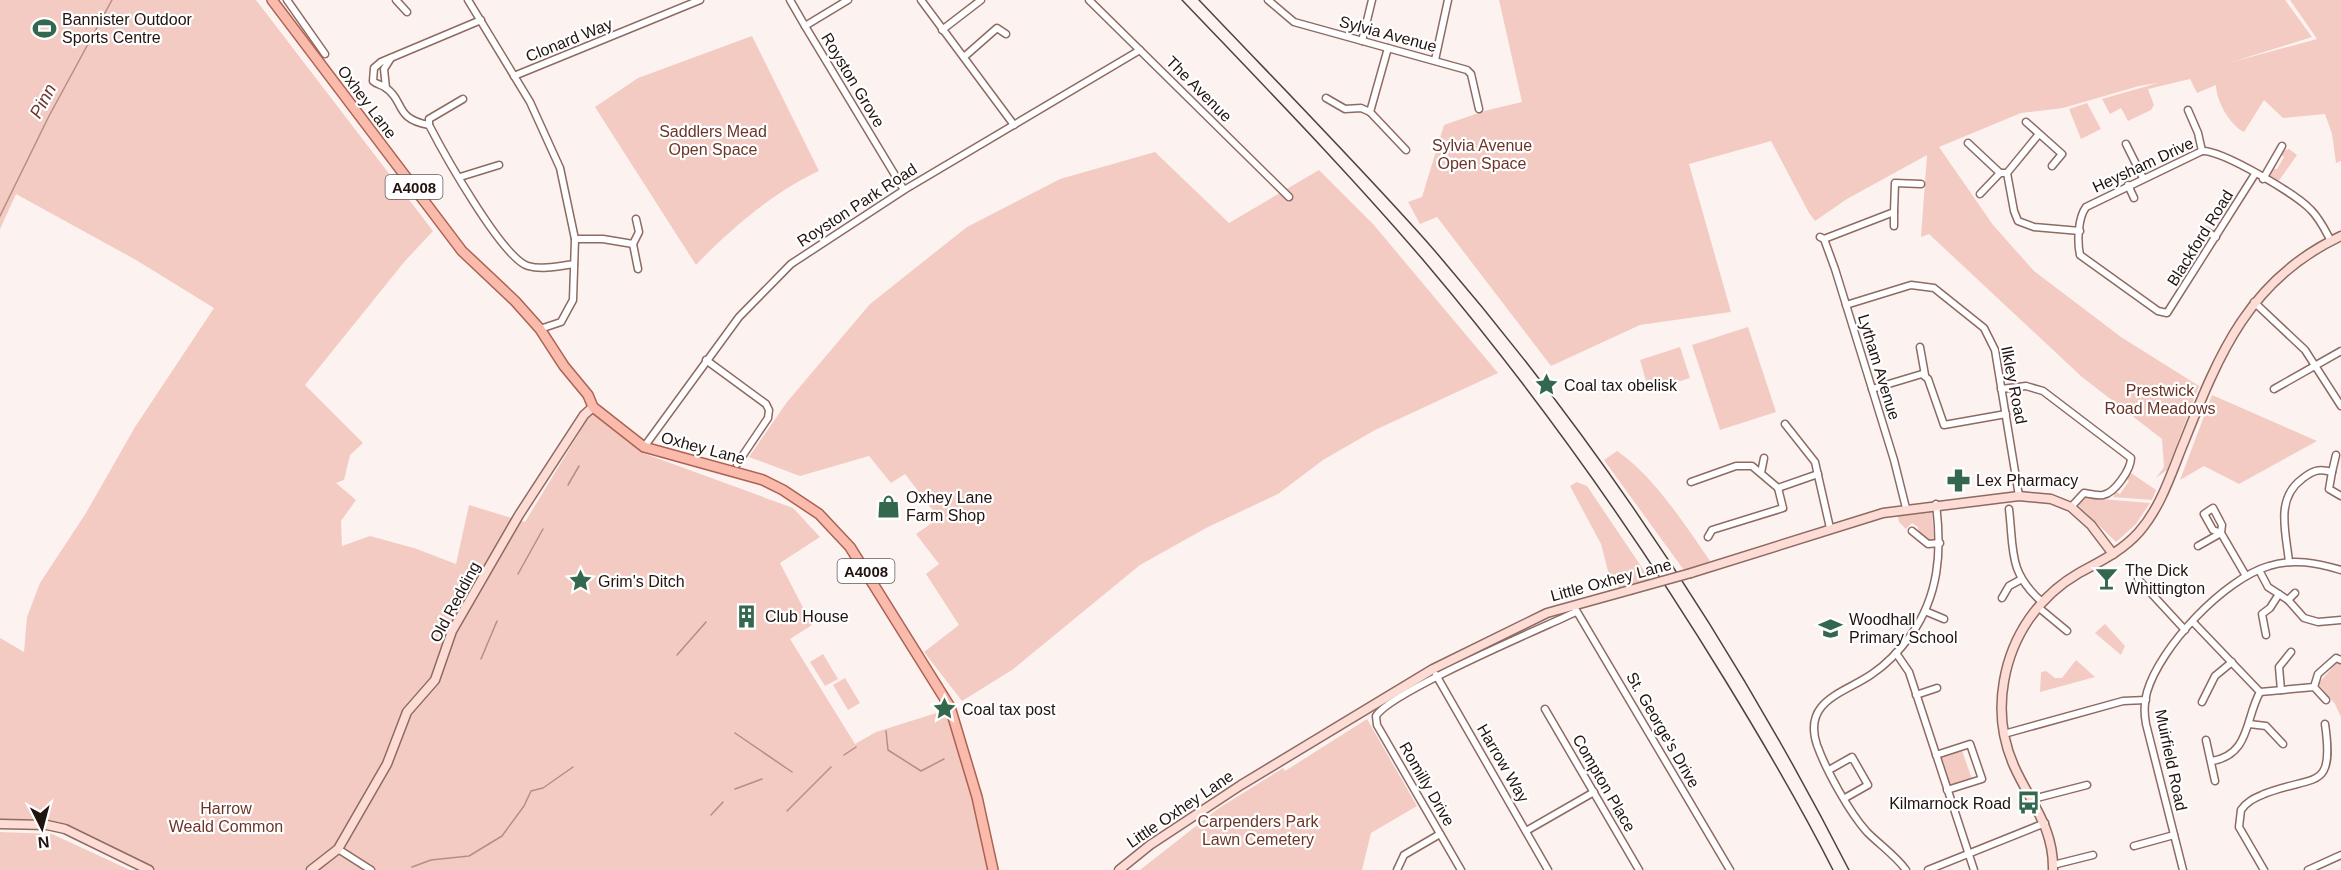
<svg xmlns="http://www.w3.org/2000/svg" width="2341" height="870" viewBox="0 0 2341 870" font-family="Arial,sans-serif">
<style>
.green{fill:#f3cbc2}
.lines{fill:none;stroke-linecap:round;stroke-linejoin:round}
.stream{stroke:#b78e85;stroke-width:1.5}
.street-casing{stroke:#8e6a62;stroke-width:9}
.secondary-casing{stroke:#8e6a62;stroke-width:11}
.primary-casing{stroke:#ab6251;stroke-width:12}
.street{stroke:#fff;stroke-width:6}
.secondary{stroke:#fcdcd5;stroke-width:8}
.primary{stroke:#fabaac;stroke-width:9}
.rail{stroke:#4e413e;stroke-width:1.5}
.secondary-bridge-casing{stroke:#8e6a62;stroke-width:11;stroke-linecap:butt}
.secondary-bridge{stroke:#fcdcd5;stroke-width:8}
.labels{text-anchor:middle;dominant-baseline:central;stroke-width:4.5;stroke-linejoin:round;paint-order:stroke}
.shield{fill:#fff;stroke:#645a58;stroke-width:1.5}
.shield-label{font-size:15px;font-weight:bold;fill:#211310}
.poi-label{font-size:16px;fill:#211310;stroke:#fff;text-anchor:start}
.street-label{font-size:16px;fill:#211310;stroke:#fff}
.park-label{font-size:16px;fill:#6c3429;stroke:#fff}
.water-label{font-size:18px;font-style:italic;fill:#71392d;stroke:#fff}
</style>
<rect width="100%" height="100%" fill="#fcf3f1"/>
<g class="green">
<path d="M0 0H256L433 231 405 261 305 385 363 443 350 455 344 480 336 483 356 500 341 521 342 546 370 536 414 548 456 564 469 505 525 522 593 410 643 453 793 508 820 537 780 563 812 625 790 639 855 744 876 732 949 709 985 834 989 870H149L65 829 0 824V638L24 652 27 617 40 583 86 513 135 427 214 308 136 260 16 194 0 229Z"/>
<path d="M1499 0H2285L2312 37 2232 62 2317 39 2290 0H2341V161L2336 163 2332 134 2325 114 2283 118 2264 100 2244 132C2230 125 2216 101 2216 85L2197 93 2190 79 2148 89 2154 105 2151 110 2128 121 2121 108 2110 114 2102 99 2158 83 2139 86 2063 108 2021 113 1939 147 1993 225 2034 271 2121 337 2199 386 2167 470 2156 478 2164 467 2162 439 2082 377 1929 234 1921 237 1927 155 1847 199 1815 221 1809 213 1771 141 1689 164 1731 312 1640 325 1551 366 1437 217 1420 224 1408 202 1422 197 1444 125 1484 111 1522 102Z"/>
<path d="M752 36 819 171C776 190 728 231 696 265L595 107 638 78Z"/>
<path d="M2087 103 2101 129 2081 139 2069 109Z"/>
<path d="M2289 149 2297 155 2278 182 2268 176 2271 168 2277 169 2284 157 2281 155 2283 151Z"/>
<path d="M1155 152 1229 223 1319 170 1373 224 1498 373 1375 430 1323 460 1278 494 1208 527 1140 565 1012 670 962 701 924 652 959 625 926 574 939 564 916 534 939 518 905 474 891 483 869 456 800 476 749 457 787 402 870 304 967 227 1060 179Z"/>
<path d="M1748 327 1776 412 1720 430 1692 345Z"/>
<path d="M1680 347 1690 378 1649 391 1640 360Z"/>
<path d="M2212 395 2317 441 2239 484 2204 466 2180 480Z"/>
<path d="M1617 451C1651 473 1687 527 1710 561L1686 573 1604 460Z"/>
<path d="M2131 473 2156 490 2152 500 2113 497 2116 492 2120 494 2129 481 2126 479Z"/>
<path d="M1577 482 1587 486 1651 581 1620 589 1608 571 1601 544 1570 486Z"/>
<path d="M2083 498H2089L2150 503 2136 524 2116 542 2079 506V501Z"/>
<path d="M1929 511 1932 513 1934 541 1929 542 1919 534 1918 527 1912 523 1906 529 1899 522 1898 516Z"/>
<path d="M2105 624 2125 646 2121 655 2095 633Z"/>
<path d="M823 654 838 679 825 686 810 662Z"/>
<path d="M2076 660 2095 677 2040 692 2041 672 2046 671 2055 678H2062Z"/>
<path d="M2337 662 2341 663V717L2335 704 2318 684Z"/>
<path d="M845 678 860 703 848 710 833 685Z"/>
<path d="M1367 719 1417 806 1371 833 1362 870H1140L1219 808 1283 768 1285 771Z"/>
<path d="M1961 748 1972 779 1949 786 1939 755Z"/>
<path d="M0 832 52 834 130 870H0Z"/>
</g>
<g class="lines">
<g class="stream">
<path d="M0 216 49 116 112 0"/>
<path d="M568 485 579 466"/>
<path d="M518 574 543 529"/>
<path d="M677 655 706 622"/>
<path d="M481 659 497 621"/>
<path d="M886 731 888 750 921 771 944 759"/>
<path d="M735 733 792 772"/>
<path d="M844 755 856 747"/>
<path d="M735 789 762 779"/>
<path d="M787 811 831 767"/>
<path d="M711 815 723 802"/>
<path d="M412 867 431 860 469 856 502 836 524 806 531 791 543 788 573 767"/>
</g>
<defs>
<g id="street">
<path d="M287 0 325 54"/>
<path d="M396 0 407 12"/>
<path d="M468 0 530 102 560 168 575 239 573 300 561 322 540 329"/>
<path d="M790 0 805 26"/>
<path d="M848 0 805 26 904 190"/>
<path d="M921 0 1014 125"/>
<path d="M1089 0 1289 197"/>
<path d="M1268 0 1294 22 1467 70 1471 74 1479 109"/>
<path d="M481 20 381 62 374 68 373 81C377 85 381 84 386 88 405 101 394 119 429 125 443 152 502 258 528 266 542 270 560 266 574 264"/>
<path d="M942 30 981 0"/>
<path d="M1362 41 1372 0"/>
<path d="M1388 48 1370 112 1406 150"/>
<path d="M964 57 997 28 1006 34"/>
<path d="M1435 60 1448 0"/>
<path d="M514 76 700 0"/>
<path d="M386 88 384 69 391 58"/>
<path d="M1326 98 1345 109 1361 108 1370 112"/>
<path d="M2188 110 2198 133 2202 151"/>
<path d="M2026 122 2062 154 2052 166"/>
<path d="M429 125V119L463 99"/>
<path d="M1968 143 2000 173"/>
<path d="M2126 144 2143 178"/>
<path d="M2007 173 2014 211 2018 221 2034 227 2080 231"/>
<path d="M2255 174 2167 313 2158 311 2080 255C2077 241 2078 218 2086 207L2202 151C2222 150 2296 194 2311 210 2320 219 2325 230 2331 241"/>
<path d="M460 177 499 165"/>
<path d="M2263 179 2282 146"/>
<path d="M2128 185 2134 198"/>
<path d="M1980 194 2000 173H2007L2039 134"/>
<path d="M1894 226V212"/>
<path d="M2204 230 2216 237"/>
<path d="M1820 237 1824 239 1835 269 1894 460 1906 508"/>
<path d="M575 239H603L633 244 639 232 636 219"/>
<path d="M1824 239 1894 212 1895 183 1921 184"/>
<path d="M633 244 638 269"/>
<path d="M2254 302 2305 350 2341 406"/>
<path d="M1846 305 1911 285 1934 288 1984 328 1995 350 2019 496"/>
<path d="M1920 347 1925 375"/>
<path d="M706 360 766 404 769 410 768 418 737 464"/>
<path d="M1872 389 1922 374 1928 379 1944 425 2006 414"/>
<path d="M2001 389 2026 386 2043 391 2131 458C2131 469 2115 493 2103 495 2097 496 2090 494 2084 493L2071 507"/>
<path d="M2274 389 2341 351"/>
<path d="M1785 424 1815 462 1830 528"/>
<path d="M644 447 739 317 791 264 904 190 1140 50"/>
<path d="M2332 472 2329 489 2341 496"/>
<path d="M1761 473 1764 458"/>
<path d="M1691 482 1736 466H1752L1778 488 1818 474"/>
<path d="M2009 509C2014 551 2008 572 2042 602"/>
<path d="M1912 531 1928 544 1940 543"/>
<path d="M2221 533 2213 530 2204 514 2213 508 2222 525 2221 533 2246 576"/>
<path d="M1708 537 1712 530 1783 508 1778 488"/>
<path d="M2198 546 2221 533"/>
<path d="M2289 562C2286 532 2275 499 2302 479 2312 471 2318 468 2332 472L2336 455"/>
<path d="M2259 570 2268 587 2288 600 2304 618 2318 622 2341 620"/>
<path d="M2138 579 2185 630"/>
<path d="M2002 598 2009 586 2020 580"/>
<path d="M2288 600 2295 593"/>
<path d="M2038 607 2067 631"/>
<path d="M1576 610 1730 870"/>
<path d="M1925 611 1944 619"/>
<path d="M2193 622 2260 692C2245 719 2250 755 2212 761"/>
<path d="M2266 635 2262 614 2270 608 2279 594"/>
<path d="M1896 653 1909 672 1974 870"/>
<path d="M1436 675 1548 870"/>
<path d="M2314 687 2318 674 2336 658 2341 660"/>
<path d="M2281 690 2279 667 2291 652"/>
<path d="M2260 692 2314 687 2326 700"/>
<path d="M1916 695 1937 688"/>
<path d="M2202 702 2215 676 2232 662"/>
<path d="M1545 709 1639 870"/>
<path d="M2249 724 2266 726 2283 744"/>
<path d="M2004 734 2123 701 2146 700"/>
<path d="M2206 740 2215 781"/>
<path d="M1936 755 1970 744 1982 779 1947 790"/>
<path d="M1829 770 1852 757 1868 785 1845 798"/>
<path d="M2033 799 2087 785"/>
<path d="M1526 831 1594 792"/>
<path d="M2134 846 2174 835"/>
<path d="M338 849 371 870"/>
<path d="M2053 865 2093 855"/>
<path d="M1397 870 1404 855 1440 834"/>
<path d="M1461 870 1377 725 1376 716C1390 692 1542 628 1576 612"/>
<path d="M1906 870C1896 856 1880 845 1867 832 1849 812 1826 770 1817 745 1802 700 1845 693 1872 674 1887 664 1900 650 1911 635 1939 595 1942 552 1936 504"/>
<path d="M1928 870 2045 823"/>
<path d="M2183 870 2146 724C2144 713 2144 702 2147 692 2160 647 2224 579 2269 566 2293 558 2317 563 2341 570"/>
<path d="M2264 870 2239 827 2241 810C2247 801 2255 798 2264 794 2314 774 2335 793 2325 724"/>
<path d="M2308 870 2341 855"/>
</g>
<g id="secondary">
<path d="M1691 573 1883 513 2019 496 2051 499 2071 507 2091 525 2113 554"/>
<path d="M0 824 47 825 65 829 149 870"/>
<path d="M311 870 338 849 387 764 407 712 435 680 452 631 519 515 584 415 593 407"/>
<path d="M1119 870 1150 845 1241 785 1433 669 1547 613 1630 590"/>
<path d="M2053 870C2054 827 2030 802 2014 766 2002 739 1999 709 2004 681 2012 635 2039 596 2079 573 2101 561 2122 551 2139 532 2160 508 2170 477 2182 447 2218 357 2247 280 2341 236"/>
</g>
<path id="primary" d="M272 0 462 251 515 301 540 329 564 366 588 395 593 407 644 447 763 480 783 490 819 514 850 547 950 707 977 797 993 870"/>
</defs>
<use href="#street" class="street-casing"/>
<use href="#secondary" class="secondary-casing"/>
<use href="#primary" class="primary-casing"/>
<use href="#street" class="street"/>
<use href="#secondary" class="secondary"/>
<use href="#primary" class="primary"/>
<g class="rail">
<path d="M1182 0C1264 86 1347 171 1424 261 1535 392 1635 533 1725 680 1763 742 1800 805 1833 870"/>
<path d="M1199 0C1276 81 1354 160 1428 243 1594 434 1734 645 1849 870"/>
</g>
<defs>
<path id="secondary-bridge" d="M1630 590 1691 573"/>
</defs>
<use href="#secondary-bridge" class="secondary-bridge-casing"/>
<use href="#secondary-bridge" class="secondary-bridge"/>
</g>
<defs>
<symbol id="stadium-bare" viewBox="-9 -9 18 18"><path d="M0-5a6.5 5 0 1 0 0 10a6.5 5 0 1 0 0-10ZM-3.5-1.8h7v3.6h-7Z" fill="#33684e" stroke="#fff" stroke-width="2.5" paint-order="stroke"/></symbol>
<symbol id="sight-bare" viewBox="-9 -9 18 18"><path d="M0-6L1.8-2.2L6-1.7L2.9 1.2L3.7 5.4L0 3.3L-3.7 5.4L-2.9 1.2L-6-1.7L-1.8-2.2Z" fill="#33684e" stroke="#fff" stroke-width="2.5" paint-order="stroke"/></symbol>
<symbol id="pharmacy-bare" viewBox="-9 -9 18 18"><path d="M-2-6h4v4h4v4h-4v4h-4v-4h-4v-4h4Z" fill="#33684e" stroke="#fff" stroke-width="2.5" paint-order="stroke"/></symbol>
<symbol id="shop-bare" viewBox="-9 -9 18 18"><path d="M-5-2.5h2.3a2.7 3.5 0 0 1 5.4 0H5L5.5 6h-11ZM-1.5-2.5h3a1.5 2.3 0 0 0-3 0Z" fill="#33684e" stroke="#fff" stroke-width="2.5" paint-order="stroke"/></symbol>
<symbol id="bar-bare" viewBox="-9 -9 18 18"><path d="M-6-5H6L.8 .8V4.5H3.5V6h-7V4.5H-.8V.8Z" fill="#33684e" stroke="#fff" stroke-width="2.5" paint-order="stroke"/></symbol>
<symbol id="building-bare" viewBox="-9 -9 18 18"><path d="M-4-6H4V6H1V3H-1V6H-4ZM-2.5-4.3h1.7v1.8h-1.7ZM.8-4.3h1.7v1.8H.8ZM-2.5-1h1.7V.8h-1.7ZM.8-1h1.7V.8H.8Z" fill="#33684e" stroke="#fff" stroke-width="2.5" paint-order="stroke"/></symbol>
<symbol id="school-bare" viewBox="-9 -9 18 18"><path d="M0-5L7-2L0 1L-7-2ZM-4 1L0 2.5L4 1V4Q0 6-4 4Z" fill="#33684e" stroke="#fff" stroke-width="2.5" paint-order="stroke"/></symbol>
<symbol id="bus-bare" viewBox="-9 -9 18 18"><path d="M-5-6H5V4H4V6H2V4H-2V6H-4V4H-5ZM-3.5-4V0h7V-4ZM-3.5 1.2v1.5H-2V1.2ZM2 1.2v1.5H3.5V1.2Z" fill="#33684e" stroke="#fff" stroke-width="2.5" paint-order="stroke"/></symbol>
</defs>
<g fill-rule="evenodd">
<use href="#stadium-bare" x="28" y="12" width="33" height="33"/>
<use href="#sight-bare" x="1530" y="368" width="33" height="33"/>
<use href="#pharmacy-bare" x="1942" y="464" width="33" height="33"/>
<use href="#shop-bare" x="872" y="490" width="33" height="33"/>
<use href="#bar-bare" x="2090" y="562" width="33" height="33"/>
<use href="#sight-bare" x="564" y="564" width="33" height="33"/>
<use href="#building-bare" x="730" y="600" width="33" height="33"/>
<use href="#school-bare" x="1814" y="612" width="33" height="33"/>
<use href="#sight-bare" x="928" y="692" width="33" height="33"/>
<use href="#bus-bare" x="2012" y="786" width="33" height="33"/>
</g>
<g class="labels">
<g class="shield">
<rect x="385.5" y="175" width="57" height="24" rx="4.5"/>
<rect x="837.5" y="559" width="57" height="24" rx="4.5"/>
</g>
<g class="shield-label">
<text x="414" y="187">A4008</text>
<text x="866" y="571">A4008</text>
</g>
<g class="poi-label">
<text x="62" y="19">Bannister Outdoor<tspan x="62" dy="18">Sports Centre</tspan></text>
<text x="1564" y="385">Coal tax obelisk</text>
<text x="1976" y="480">Lex Pharmacy</text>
<text x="906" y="497">Oxhey Lane<tspan x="906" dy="18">Farm Shop</tspan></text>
<text x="2125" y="570">The Dick<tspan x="2125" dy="18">Whittington</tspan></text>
<text x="598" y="581">Grim's Ditch</text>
<text x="765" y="616">Club House</text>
<text x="1849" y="619">Woodhall<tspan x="1849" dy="18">Primary School</tspan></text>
<text x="962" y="709">Coal tax post</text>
<text x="2011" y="803" text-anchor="end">Kilmarnock Road</text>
</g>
<g class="street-label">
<text transform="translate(1388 34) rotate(15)">Sylvia Avenue</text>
<text transform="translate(569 40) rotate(-22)">Clonard Way</text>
<text transform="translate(853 80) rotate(59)">Royston Grove</text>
<text transform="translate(1199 89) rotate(45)">The Avenue</text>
<text transform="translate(367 102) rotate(53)">Oxhey Lane</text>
<text transform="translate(2143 165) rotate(-25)">Heysham Drive</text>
<text transform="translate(857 205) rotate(-33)">Royston Park Road</text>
<text transform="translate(2200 238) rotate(-58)">Blackford Road</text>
<text transform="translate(1879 367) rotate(73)">Lytham Avenue</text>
<text transform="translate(2014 385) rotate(79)">Ilkley Road</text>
<text transform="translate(703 448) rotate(15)">Oxhey Lane</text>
<text transform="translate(1611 580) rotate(-15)">Little Oxhey Lane</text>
<text transform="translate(455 602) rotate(-62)">Old Redding</text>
<text transform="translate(1663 730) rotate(60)">St. George's Drive</text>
<text transform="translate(2171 760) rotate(78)">Muirfield Road</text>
<text transform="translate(1503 763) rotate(60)">Harrow Way</text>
<text transform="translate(1604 783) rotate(60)">Compton Place</text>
<text transform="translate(1427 784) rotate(60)">Romilly Drive</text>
<text transform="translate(1180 809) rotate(-34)">Little Oxhey Lane</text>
</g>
<g class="park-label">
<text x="713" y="131">Saddlers Mead<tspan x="713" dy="18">Open Space</tspan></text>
<text x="1482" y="145">Sylvia Avenue<tspan x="1482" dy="18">Open Space</tspan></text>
<text x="2160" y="390">Prestwick<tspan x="2160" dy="18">Road Meadows</tspan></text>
<text x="226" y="808">Harrow<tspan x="226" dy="18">Weald Common</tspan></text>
<text x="1258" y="821">Carpenders Park<tspan x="1258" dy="18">Lawn Cemetery</tspan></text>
</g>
<g class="water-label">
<text transform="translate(43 101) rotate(-62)">Pinn</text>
</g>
</g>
<g transform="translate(42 828) rotate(174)" stroke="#ffffff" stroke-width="4.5" paint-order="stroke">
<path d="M0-4.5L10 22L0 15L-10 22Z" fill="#211310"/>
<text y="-9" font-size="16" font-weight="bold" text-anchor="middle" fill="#211310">N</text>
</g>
</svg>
